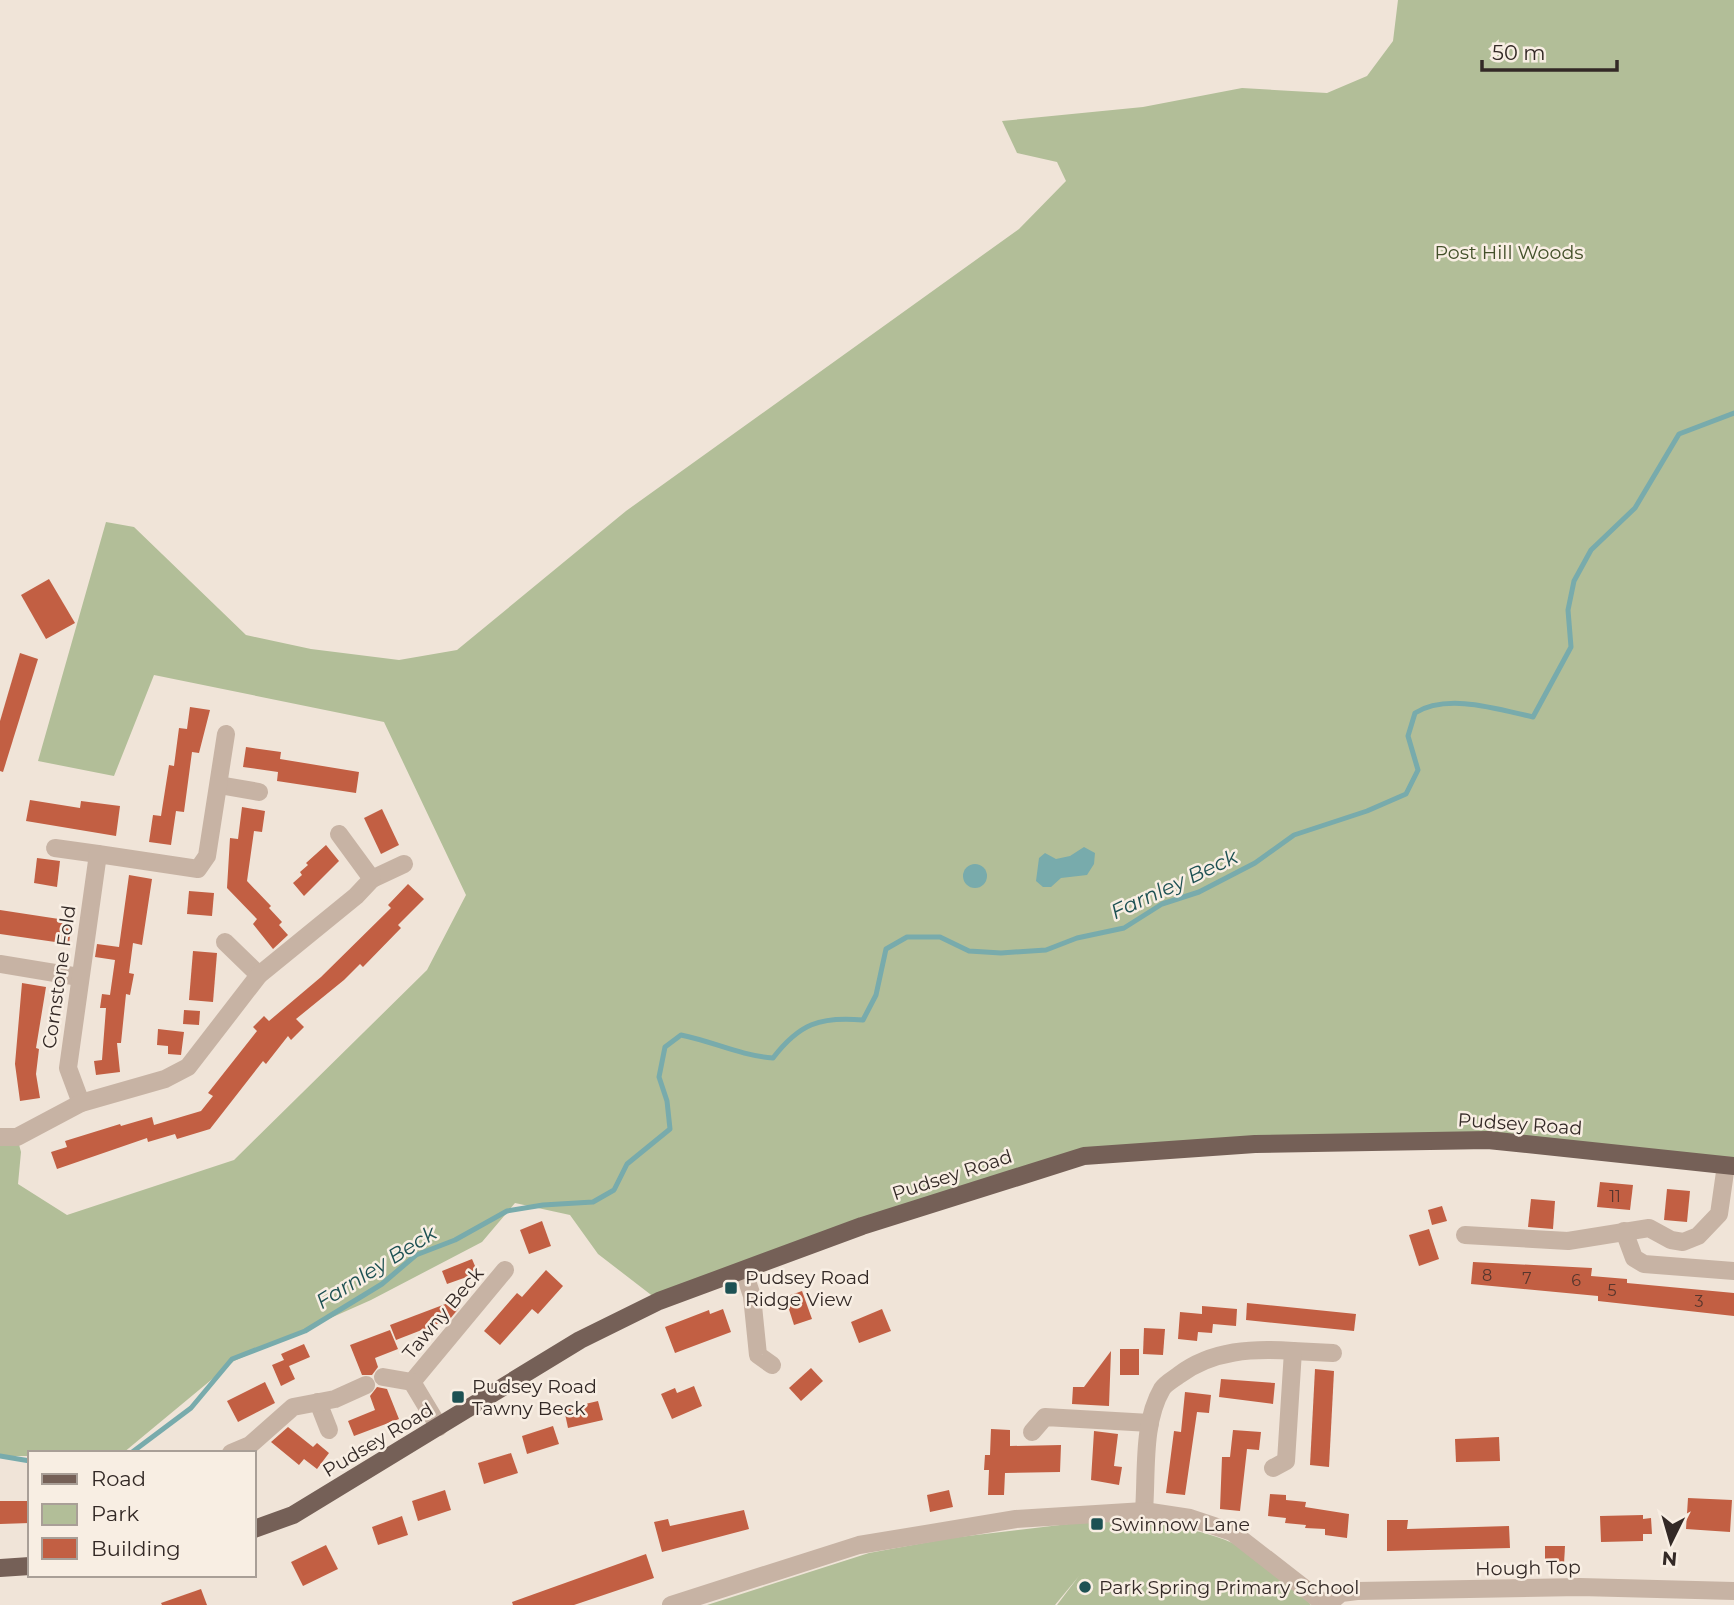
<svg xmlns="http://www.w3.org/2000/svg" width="1734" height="1605" viewBox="0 0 1734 1605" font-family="Montserrat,sans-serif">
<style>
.green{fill:#b2be98}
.water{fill:#78abac}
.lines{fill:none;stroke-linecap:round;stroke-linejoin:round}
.stream{stroke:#78abac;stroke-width:5}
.building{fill:#c25f43}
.minor{stroke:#c7b3a4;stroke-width:18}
.major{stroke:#756057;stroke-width:18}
.poi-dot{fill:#1d5153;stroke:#f8eee3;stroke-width:2.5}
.labels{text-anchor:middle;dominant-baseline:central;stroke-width:5;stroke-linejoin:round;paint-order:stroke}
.number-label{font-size:16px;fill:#57362d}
.park-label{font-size:19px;fill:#43502a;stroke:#f8eee3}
.street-label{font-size:19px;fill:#332926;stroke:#f8eee3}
.poi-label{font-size:19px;fill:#332926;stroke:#f8eee3;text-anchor:start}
.water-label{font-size:21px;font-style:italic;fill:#1d5153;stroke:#f8eee3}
</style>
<rect width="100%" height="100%" fill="#f0e4d8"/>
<g class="green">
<path d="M1398 0H1734V1166L1488 1140 1084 1156 659 1301 598 1254 570 1215 515 1203 482 1242 371 1300 234 1361 123 1453H30V1456H0V1137H17L21 1152 18 1184 67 1215 234 1160 427 970 466 895 384 722 154 675 114 776 38 761 106 522 134 527 246 635 311 649 399 660 457 650 626 511 1019 229 1066 181 1057 162 1017 153 1002 121 1143 107 1242 88 1327 93 1367 76 1393 41Z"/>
<path d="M1102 1520C1186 1524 1255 1533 1311 1605H1057L1079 1576 1055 1605H707L869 1553 951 1538Z"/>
</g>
<g class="water">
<path d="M1084 847 1095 853 1094 864 1087 875 1061 878 1051 887H1043L1036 881 1039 858 1045 853 1056 859 1070 856Z"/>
<circle cx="975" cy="876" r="12"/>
</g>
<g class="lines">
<g class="stream">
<path d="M131 1453 191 1408 232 1359 305 1331 382 1284 416 1255 455 1240 507 1211 543 1205 593 1202 614 1190 627 1164 670 1129 667 1101 659 1077 665 1047 681 1035C715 1042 738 1055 773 1058 799 1024 820 1016 863 1020L876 995 886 949 907 937H940L969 951 1001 953 1046 950 1077 938 1124 928 1162 904 1199 892 1255 863 1294 835 1367 811 1406 794 1418 770 1408 736 1415 713C1447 693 1497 709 1533 717L1571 647 1568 610 1574 581 1591 550 1635 508 1679 434 1734 413"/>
<path d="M0 1456 30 1461"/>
</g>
</g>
<g class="building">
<path d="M49 579 75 623 46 639 21 595Z"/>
<path d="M20 653 38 659 3 772 0 771V721Z"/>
<path d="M190 707 210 710 199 753 192 752 184 812 176 811 171 845 149 842 153 815 161 816 169 765 174 766 179 728 187 729Z"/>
<path d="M246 747 281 752 280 759 359 772 356 793 277 781 278 772 243 767Z"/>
<path d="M30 800 80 808 81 801 120 806 116 836 26 821Z"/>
<path d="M242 807 265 811 262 832 254 831 247 881 271 906 269 908 282 922 279 925 288 935 273 949 253 924 257 919 227 888 230 838 238 839Z"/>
<path d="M382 809 399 845 381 854 364 818Z"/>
<path d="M326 845 339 861 304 896 293 883 302 875 300 872 308 865 306 863Z"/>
<path d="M37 858 60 861 57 887 34 883Z"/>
<path d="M129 875 152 879 142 945 133 943 129 973 134 974 130 995 126 994 121 1043H117L120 1072 96 1075 94 1061 102 1060 106 1008H100L102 994 110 995 115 960 95 957 97 944 119 947Z"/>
<path d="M408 884 424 899 398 925 401 928 363 967 360 964 344 980 296 1019 304 1027 291 1040 288 1036 266 1064 263 1061 210 1129 177 1139 175 1134 148 1142 147 1138 57 1169 51 1152 67 1147 65 1141 120 1124 121 1126 152 1117 154 1125 201 1111 213 1096 208 1093 257 1031 253 1027 264 1016 269 1021 321 977 391 908 388 905Z"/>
<path d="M189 891 214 893 212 916 187 914Z"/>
<path d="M0 910 72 921 69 944 0 934Z"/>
<path d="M193 951 217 953 213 1002 189 1000Z"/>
<path d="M22 983 46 987 36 1048 39 1049 36 1074 40 1098 20 1101 15 1064Z"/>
<path d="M184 1010 200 1011 199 1025 183 1024Z"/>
<path d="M158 1029 184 1032 181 1055 168 1054V1046L157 1045Z"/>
<path d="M1600 1182 1633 1185 1630 1210 1597 1207Z"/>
<path d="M1667 1189 1690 1191 1687 1222 1664 1220Z"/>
<path d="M1531 1199 1555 1201 1553 1229 1528 1227Z"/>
<path d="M1442 1206 1447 1221 1432 1225 1428 1210Z"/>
<path d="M542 1221 551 1246 529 1254 520 1230Z"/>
<path d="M1429 1229 1439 1259 1419 1266 1409 1235Z"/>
<path d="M472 1259 478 1273 447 1284 442 1271Z"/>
<path d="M1473 1262 1592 1268 1591 1276 1627 1279V1283L1734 1293V1316L1598 1301V1296L1471 1284Z"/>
<path d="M546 1270 563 1286 538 1314 532 1309 500 1345 484 1331 517 1293 522 1297Z"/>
<path d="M802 1291 812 1319 794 1325 785 1297Z"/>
<path d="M456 1300 459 1308 450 1319 396 1340 390 1325Z"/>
<path d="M1247 1303 1356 1314 1354 1331 1246 1320Z"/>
<path d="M1202 1306 1237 1309 1236 1326 1213 1324 1212 1333 1198 1332 1197 1341 1178 1339 1180 1312 1202 1314Z"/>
<path d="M723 1309 731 1332 675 1353 665 1327 709 1310 710 1314Z"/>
<path d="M882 1309 891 1331 859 1343 851 1322Z"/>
<path d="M1144 1328 1165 1329 1163 1355 1143 1354Z"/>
<path d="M390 1330 398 1349 375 1358 378 1367 372 1375H362L350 1345Z"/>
<path d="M304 1344 310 1357 289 1366 295 1379 281 1386 272 1365 284 1360 281 1354Z"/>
<rect x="1120" y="1349" width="19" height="26"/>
<path d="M1111 1351 1109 1406 1072 1404 1073 1387H1084Z"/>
<path d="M811 1368 823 1381 801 1401 789 1388Z"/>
<path d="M1315 1369 1334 1371 1329 1467 1310 1465Z"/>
<path d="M1221 1379 1275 1383 1273 1404 1219 1397Z"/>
<path d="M265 1382 275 1403 238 1422 227 1401Z"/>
<path d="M694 1386 702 1406 672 1419 661 1394 675 1388 677 1393Z"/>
<path d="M377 1387 387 1389 399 1419 354 1436 348 1421 375 1410 370 1396Z"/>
<path d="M1185 1392 1211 1395 1209 1413 1197 1412 1185 1495 1166 1493 1174 1431 1181 1432Z"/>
<path d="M598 1401 603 1420 568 1428 564 1409Z"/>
<path d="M553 1426 559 1444 527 1454 522 1436Z"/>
<path d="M288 1427 313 1447 317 1443 329 1453 317 1469 304 1459 299 1465 271 1442Z"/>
<path d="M991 1429 1010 1430V1446L1061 1445 1060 1472 1005 1473 1004 1495H988L989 1470H984L985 1455H990Z"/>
<path d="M1233 1430 1261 1432 1259 1450 1247 1449 1240 1511 1220 1509 1222 1457H1230Z"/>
<path d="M1094 1431 1118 1434 1114 1466 1122 1467 1119 1485 1091 1480Z"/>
<path d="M1499 1437 1500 1461 1456 1462 1455 1439Z"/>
<path d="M511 1453 518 1473 484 1484 478 1463Z"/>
<path d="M445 1490 451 1510 418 1521 412 1501Z"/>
<path d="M949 1490 953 1507 930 1512 927 1495Z"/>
<path d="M1270 1494 1286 1495V1500L1306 1502 1305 1507 1349 1514 1347 1538 1325 1535V1529L1305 1528 1306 1525 1285 1523 1286 1518 1268 1516Z"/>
<path d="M1688 1498 1732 1500 1730 1532 1686 1529Z"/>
<path d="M0 1501H30V1523L0 1524Z"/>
<path d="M744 1510 749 1529 662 1552 654 1522 668 1519 670 1526Z"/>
<path d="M1643 1515V1519L1651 1518 1652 1534H1643V1541L1601 1542 1600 1516Z"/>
<path d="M402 1516 408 1535 378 1545 372 1527Z"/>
<path d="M1387 1520H1408L1407 1529 1509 1526 1510 1548 1387 1551Z"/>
<path d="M326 1545 338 1569 303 1586 291 1562Z"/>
<path d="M1545 1546H1565L1564 1564H1545Z"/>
<path d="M646 1554 654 1578 574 1605H513L512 1602Z"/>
<path d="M201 1589 207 1605H162L161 1603Z"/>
</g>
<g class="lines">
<g class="minor">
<path d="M219 785 259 792"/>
<path d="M55 848 98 854"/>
<path d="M372 879 404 864"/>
<path d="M225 942 259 975"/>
<path d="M0 964 79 977"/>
<path d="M81 1103 68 1068 98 854 198 869 207 856 226 734"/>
<path d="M0 1137H17L81 1103 165 1079 188 1067 259 975 356 896 372 879 339 834"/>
<path d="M1624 1231 1634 1258 1644 1264 1734 1271"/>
<path d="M1465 1235 1568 1241 1649 1228 1671 1240 1683 1242 1698 1236 1719 1214 1726 1165"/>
<path d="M744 1272 752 1296 758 1355 772 1365"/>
<path d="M1293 1351 1333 1353"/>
<path d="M383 1377 412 1382 505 1270"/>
<path d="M412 1382 439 1427"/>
<path d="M318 1402 329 1430"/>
<path d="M1032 1432 1045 1417 1150 1423"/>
<path d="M231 1453 250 1445 293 1407 335 1399 366 1385"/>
<path d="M1144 1511C1147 1473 1142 1423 1162 1389 1166 1383 1174 1379 1179 1375 1212 1350 1254 1348 1293 1351L1286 1461 1273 1468"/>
<path d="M671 1605 859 1545 1016 1519 1144 1511 1190 1518 1232 1532 1326 1605"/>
<path d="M1327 1605 1341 1593 1357 1591 1580 1587 1734 1591"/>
</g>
<g class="major">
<path d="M254 1529 293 1515 580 1340 659 1301 862 1226 1084 1156 1255 1144 1488 1140 1734 1166"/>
<path d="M0 1568 30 1566"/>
</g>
</g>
<g class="poi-dot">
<rect x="724" y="1281" width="14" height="14" rx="3.5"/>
<rect x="451" y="1390" width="14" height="14" rx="3.5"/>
<rect x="1090" y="1517" width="14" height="14" rx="3.5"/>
<circle cx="1085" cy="1587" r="7"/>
</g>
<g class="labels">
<g class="number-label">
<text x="1615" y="1196">11</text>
<text x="1487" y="1275">8</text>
<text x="1527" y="1278">7</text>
<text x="1576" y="1280">6</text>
<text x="1612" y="1290">5</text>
<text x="1699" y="1301">3</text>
</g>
<g class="park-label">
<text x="1509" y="252">Post Hill Woods</text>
</g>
<g class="street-label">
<text transform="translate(59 977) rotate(-82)">Cornstone Fold</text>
<text transform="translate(1520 1124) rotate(4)">Pudsey Road</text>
<text transform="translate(952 1175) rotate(-18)">Pudsey Road</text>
<text transform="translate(443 1313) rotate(-50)">Tawny Beck</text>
<text transform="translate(378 1440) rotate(-31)">Pudsey Road</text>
<text transform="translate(1528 1568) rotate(-1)">Hough Top</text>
</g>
<g class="poi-label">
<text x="745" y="1277">Pudsey Road<tspan x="745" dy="22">Ridge View</tspan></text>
<text x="472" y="1386">Pudsey Road<tspan x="472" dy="22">Tawny Beck</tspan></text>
<text x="1111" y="1524">Swinnow Lane</text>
<text x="1099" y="1587">Park Spring Primary School</text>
</g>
<g class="water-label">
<text transform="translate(1174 884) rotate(-25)">Farnley Beck</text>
<text transform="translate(376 1267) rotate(-32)">Farnley Beck</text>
</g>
</g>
<rect x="28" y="1451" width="228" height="126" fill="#f8eee3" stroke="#a99f97" stroke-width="2"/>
<rect x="42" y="1474" width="35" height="10" fill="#756057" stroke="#a99f97" stroke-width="2"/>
<text x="91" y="1486" font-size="21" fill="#332926">Road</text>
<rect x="42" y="1504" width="35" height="21" fill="#b2be98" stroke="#a99f97" stroke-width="2"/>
<text x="91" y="1521" font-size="21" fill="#332926">Park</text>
<rect x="42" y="1538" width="35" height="21" fill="#c25f43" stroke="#a99f97" stroke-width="2"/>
<text x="91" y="1556" font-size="21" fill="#332926">Building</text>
<g transform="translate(1671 1542) rotate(185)" stroke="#f8eee3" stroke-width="5" paint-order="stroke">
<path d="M0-5L12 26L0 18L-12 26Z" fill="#332926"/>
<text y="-10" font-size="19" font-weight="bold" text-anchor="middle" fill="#332926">N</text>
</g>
<path d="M1482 60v10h135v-10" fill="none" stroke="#332926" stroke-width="3.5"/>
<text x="1492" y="60" font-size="21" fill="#332926" stroke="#f8eee3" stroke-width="5" paint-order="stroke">50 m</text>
</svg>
